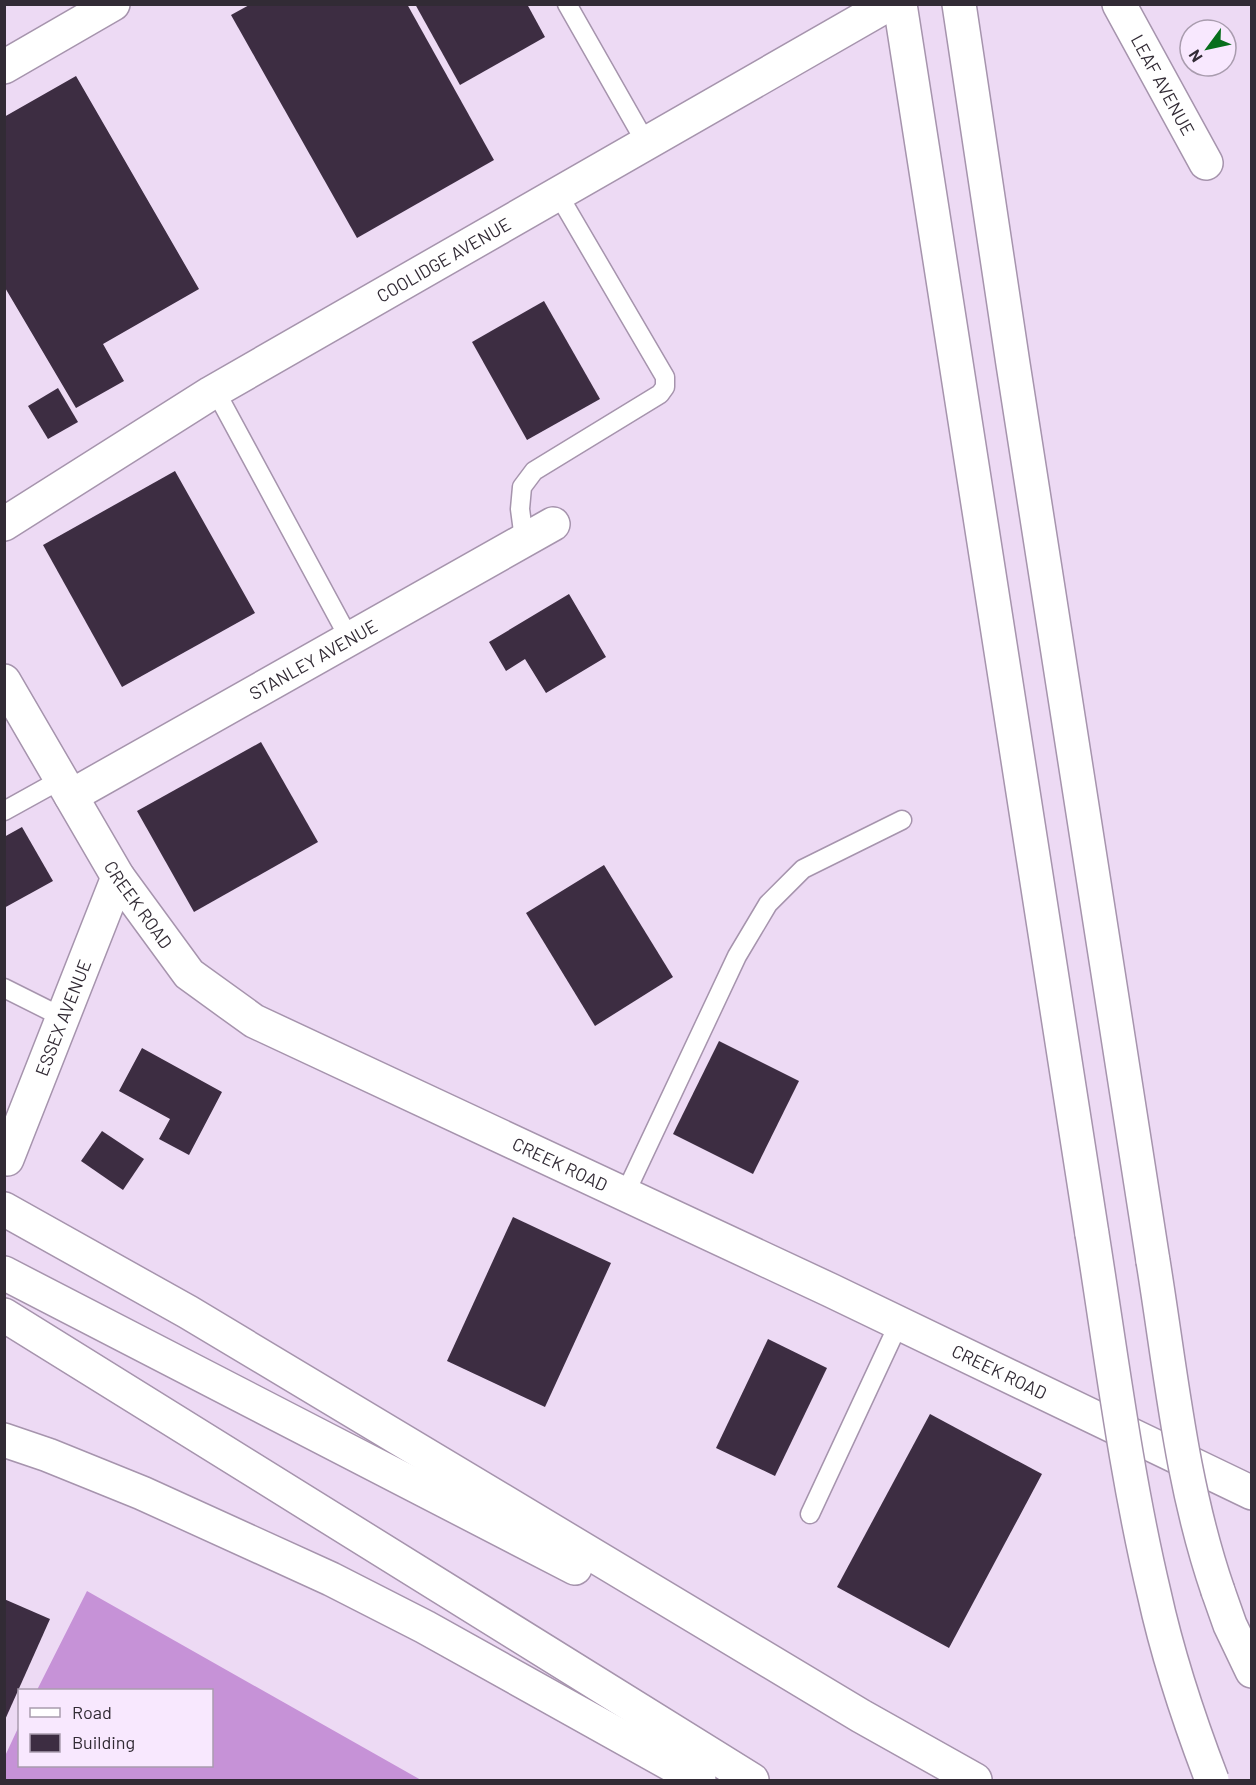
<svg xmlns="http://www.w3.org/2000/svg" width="1256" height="1785" viewBox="0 0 1256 1785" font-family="Barlow,sans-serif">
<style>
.forest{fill:#c692d7}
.building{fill:#3d2d42}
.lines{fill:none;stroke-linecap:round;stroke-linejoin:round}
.lane-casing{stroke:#a694ad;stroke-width:21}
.street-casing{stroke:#a694ad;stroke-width:36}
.secondary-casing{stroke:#a694ad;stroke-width:36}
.highway-casing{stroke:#a694ad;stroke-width:36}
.lane{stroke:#fff;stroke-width:18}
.street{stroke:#fff;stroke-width:33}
.secondary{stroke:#fff;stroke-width:33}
.highway{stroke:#fff;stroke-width:33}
.highway-bridge-casing{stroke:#a694ad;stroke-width:36;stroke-linecap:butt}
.highway-bridge{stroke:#fff;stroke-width:33}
.labels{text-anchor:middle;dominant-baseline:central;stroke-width:6;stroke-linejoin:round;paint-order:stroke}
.street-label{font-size:18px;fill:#322b35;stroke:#f8e8fe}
</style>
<rect width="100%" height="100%" fill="#eddaf4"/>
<path class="forest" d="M87 1591 421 1780H5V1756L19 1726 20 1766H212V1690H37Z"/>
<g class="building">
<path d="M251 4H407L494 160 357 238 231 15Z"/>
<path d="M415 4H527L545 37 460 85Z"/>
<path d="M76 76 199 289 103 344 124 381 76 408 4 286V117Z"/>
<path d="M544 301 600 399 527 440 472 342Z"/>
<path d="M58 388 78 422 48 439 28 406Z"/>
<path d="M175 471 255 613 122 687 43 545Z"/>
<path d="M569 594 606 657 546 693 525 659 506 671 489 642Z"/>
<path d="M261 742 318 842 194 912 137 811Z"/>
<path d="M22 827 53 881 4 908V837Z"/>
<path d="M604 865 673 977 595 1026 526 913Z"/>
<path d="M719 1041 799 1081 753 1174 673 1134Z"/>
<path d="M142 1048 222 1092 189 1155 159 1139 170 1119 119 1091Z"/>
<path d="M102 1131 144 1159 123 1190 81 1161Z"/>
<path d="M513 1217 611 1263 545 1407 447 1361Z"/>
<path d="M768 1339 827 1368 775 1476 716 1448Z"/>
<path d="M930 1414 1042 1474 949 1648 837 1587Z"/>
<path d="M4 1599 50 1619 4 1722Z"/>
</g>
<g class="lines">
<defs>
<g id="lane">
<path d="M567 4 646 143"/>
<path d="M215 390 349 638"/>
<path d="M524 539 520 509 522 487 534 471 660 394 665 387V377L558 194"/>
<path d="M4 811 62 779"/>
<path d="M4 988 62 1017"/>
<path d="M625 1194 737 956 768 904 803 869 902 820"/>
<path d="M810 1514 899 1323"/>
</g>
<g id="street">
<path id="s1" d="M1119 4 1206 163"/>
<path id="s2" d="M4 524 211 393 889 4"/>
<path id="s3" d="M71 796 553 524"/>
<path id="s4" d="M7 1159 118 877"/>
</g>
<g id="secondary">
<path d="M4 67 113 4"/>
<path id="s5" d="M4 681 118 877 189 974 254 1021 830 1290 1252 1493"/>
</g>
<g id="highway">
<path d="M900 4 1092 1234"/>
<path d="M959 4 1013 364 1153 1261"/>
<path d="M4 1209 188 1312 861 1716 975 1780"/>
<path d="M4 1273 575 1568"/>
<path d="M4 1315 752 1780"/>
<path d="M4 1440 48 1455 142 1493 331 1579 425 1627 699 1780"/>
<path d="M1218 1591 1230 1625 1252 1671"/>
</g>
</defs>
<use href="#lane" class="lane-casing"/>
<use href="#street" class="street-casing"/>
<use href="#secondary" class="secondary-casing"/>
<use href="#highway" class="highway-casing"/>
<use href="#lane" class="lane"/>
<use href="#street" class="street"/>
<use href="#secondary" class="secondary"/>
<use href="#highway" class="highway"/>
<defs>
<g id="highway-bridge">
<path d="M1092 1234C1111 1354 1126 1475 1154 1593 1168 1657 1189 1720 1212 1780"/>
<path d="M1153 1261C1171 1372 1181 1484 1218 1591"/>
</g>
</defs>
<use href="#highway-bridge" class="highway-bridge-casing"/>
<use href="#highway-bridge" class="highway-bridge"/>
</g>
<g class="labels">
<g class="street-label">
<text stroke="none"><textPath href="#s1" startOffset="92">LEAF AVENUE</textPath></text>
<text stroke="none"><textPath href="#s2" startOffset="513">COOLIDGE AVENUE</textPath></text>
<text stroke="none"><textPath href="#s3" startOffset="278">STANLEY AVENUE</textPath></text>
<text stroke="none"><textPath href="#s5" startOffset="261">CREEK ROAD</textPath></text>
<text stroke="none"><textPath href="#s4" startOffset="152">ESSEX AVENUE</textPath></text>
<text stroke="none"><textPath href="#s5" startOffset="765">CREEK ROAD</textPath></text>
<text stroke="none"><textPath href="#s5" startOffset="1251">CREEK ROAD</textPath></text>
</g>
</g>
<rect width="1256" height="1785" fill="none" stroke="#322b35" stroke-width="12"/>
<rect x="18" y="1689" width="195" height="78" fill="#f8e8fe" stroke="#a99cae" stroke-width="1.5"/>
<rect x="30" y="1708" width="30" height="9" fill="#ffffff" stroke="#a99cae" stroke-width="1.5"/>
<text x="72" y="1719" font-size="18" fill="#322b35">Road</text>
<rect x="30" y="1734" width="30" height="18" fill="#3d2d42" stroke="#a99cae" stroke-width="1.5"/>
<text x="72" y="1749" font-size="18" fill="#322b35">Building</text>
<g transform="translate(1208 48) rotate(237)"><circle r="28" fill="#f8e8fe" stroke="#a99cae" stroke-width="1.5"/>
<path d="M0-4.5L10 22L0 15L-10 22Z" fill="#076e1c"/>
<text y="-9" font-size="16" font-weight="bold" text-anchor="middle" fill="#322b35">N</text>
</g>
</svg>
